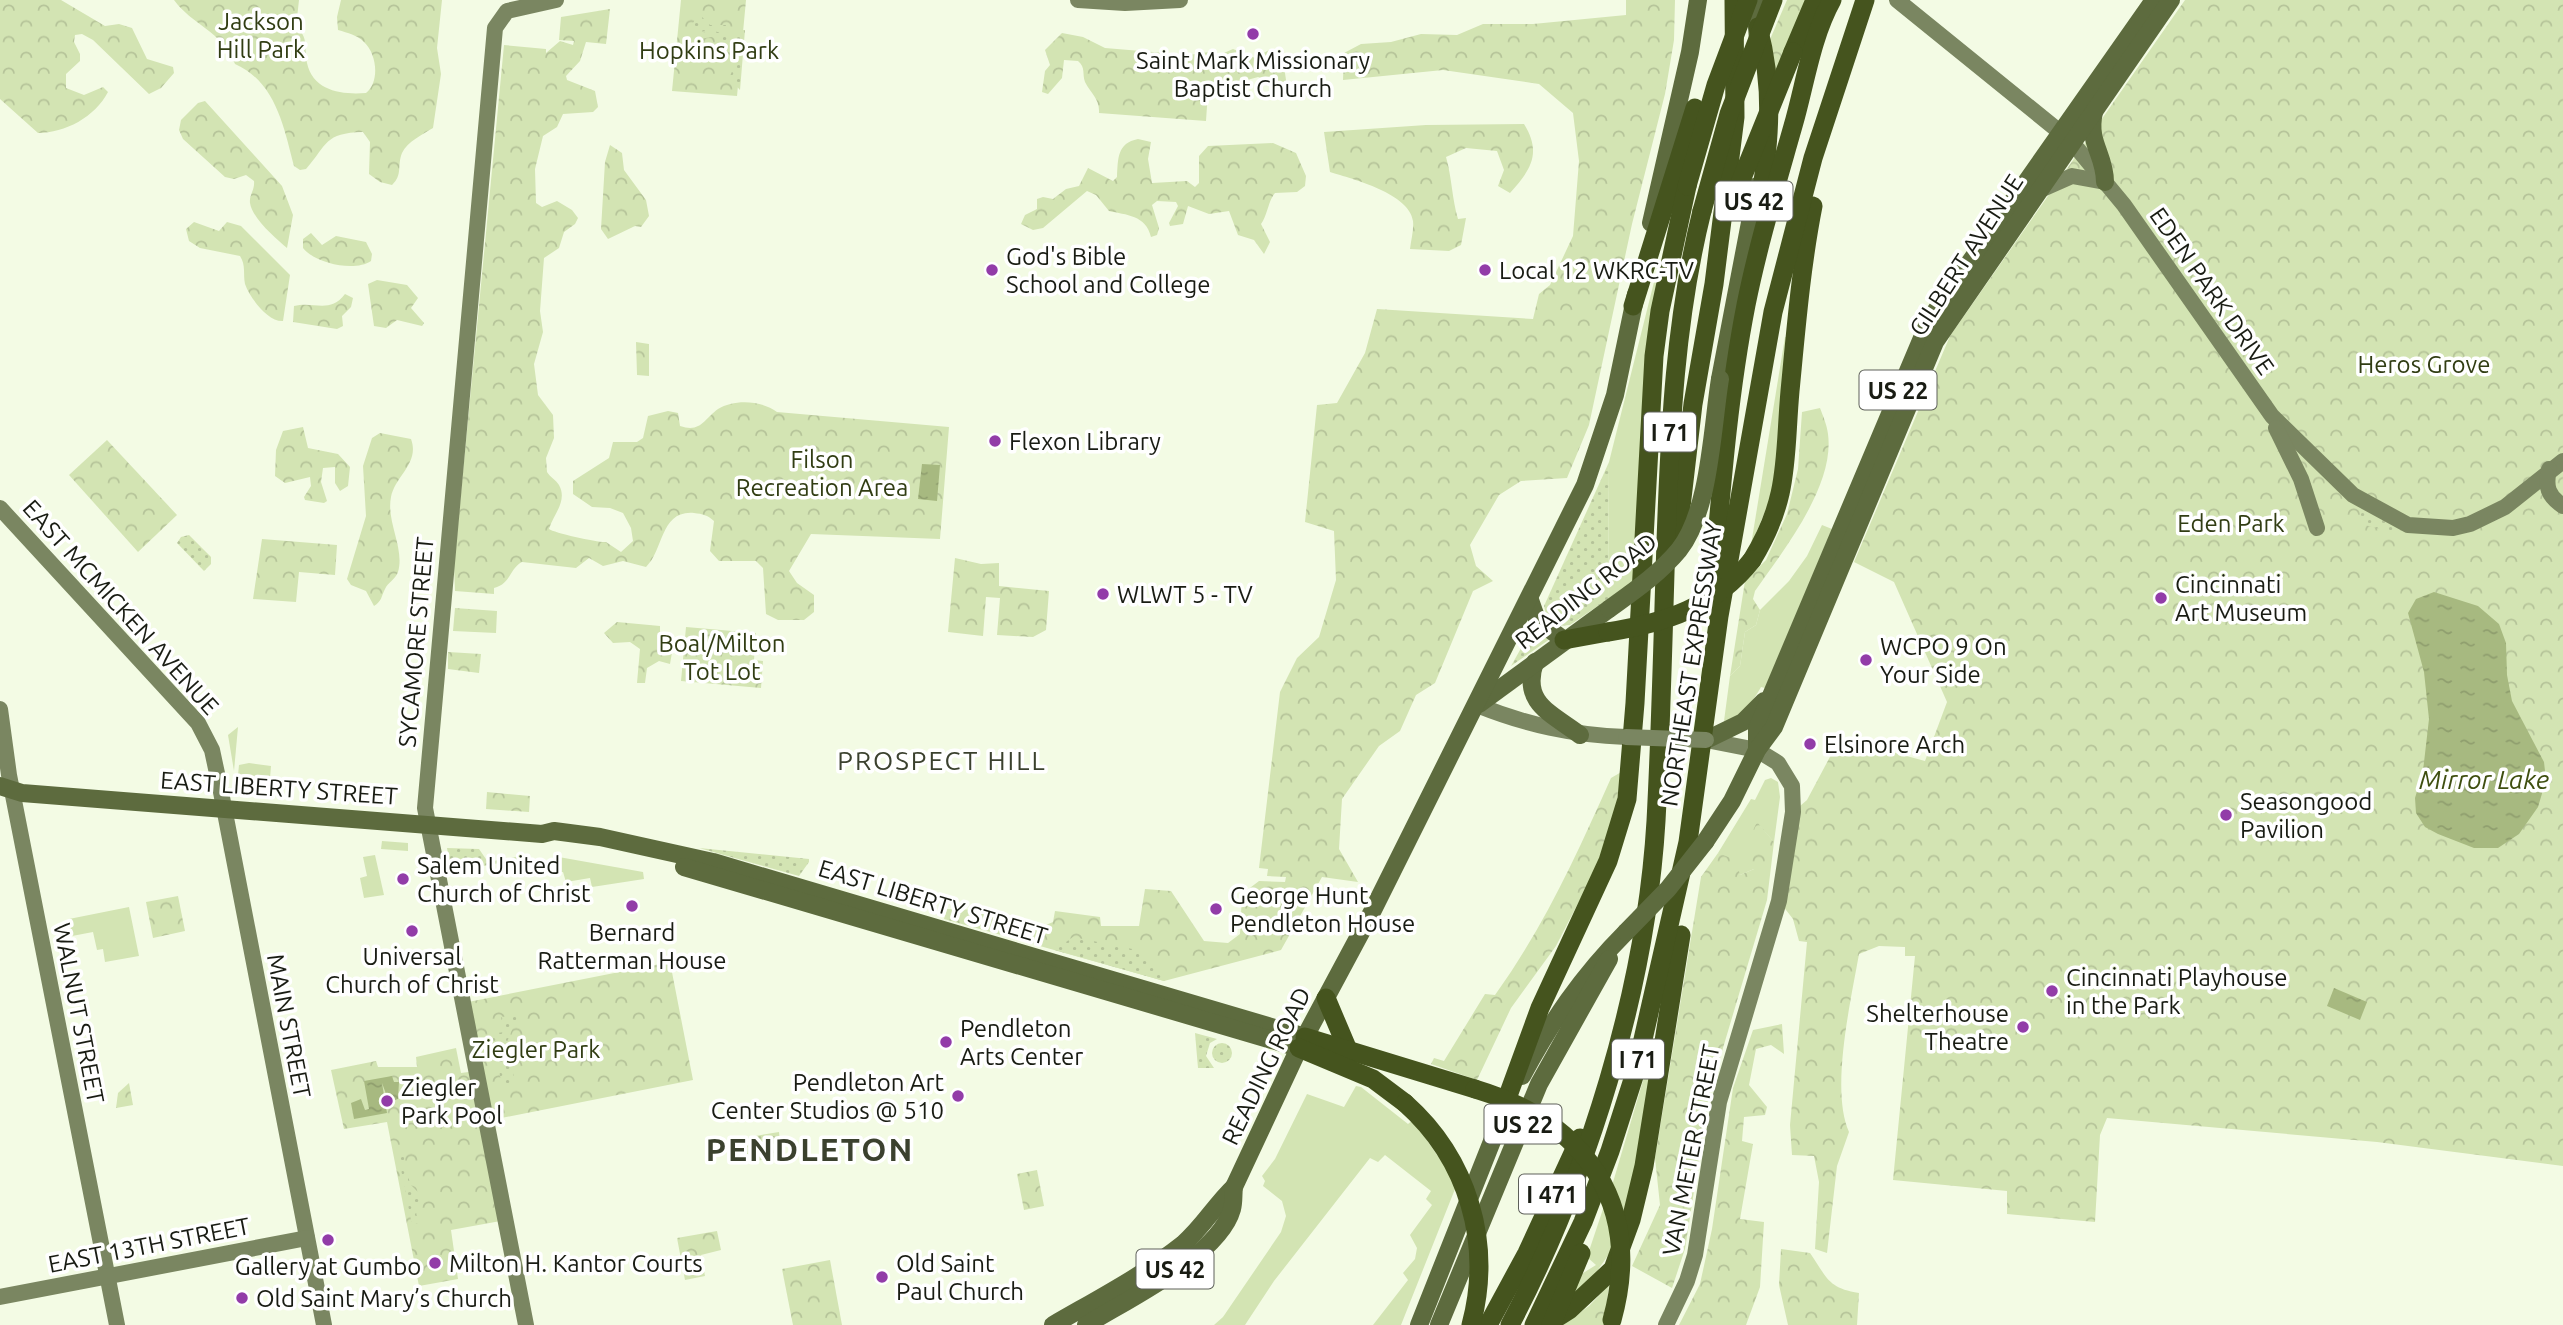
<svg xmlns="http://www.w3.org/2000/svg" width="2563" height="1325" viewBox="0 0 2563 1325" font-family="Ubuntu,sans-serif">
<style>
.grass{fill:#d3e4b3}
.forest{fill:url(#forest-crowns)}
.garden{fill:url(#garden-dots)}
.water{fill:url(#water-ripples)}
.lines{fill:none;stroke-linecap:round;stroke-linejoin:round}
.secondary{stroke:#7a8661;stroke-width:16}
.primary{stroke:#5d6b3e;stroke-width:18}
.highway{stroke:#45541e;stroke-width:19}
.secondary-bridge{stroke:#7a8661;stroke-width:16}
.primary-bridge{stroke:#5d6b3e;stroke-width:18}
.highway-bridge{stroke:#45541e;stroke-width:19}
.poi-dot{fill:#923ca8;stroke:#fff;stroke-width:2.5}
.labels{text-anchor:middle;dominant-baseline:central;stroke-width:7;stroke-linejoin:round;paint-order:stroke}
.shield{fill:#fff;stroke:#5e605a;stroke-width:2}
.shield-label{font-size:23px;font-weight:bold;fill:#191c13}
.park-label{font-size:24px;fill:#313d13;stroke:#fff}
.poi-label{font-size:24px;fill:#191c13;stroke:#fff;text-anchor:start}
.street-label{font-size:24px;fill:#191c13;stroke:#fff}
.neighbourhood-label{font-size:26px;letter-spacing:2px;fill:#3b412e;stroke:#fff}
.water-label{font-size:26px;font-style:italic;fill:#3f4f10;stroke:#fff}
.district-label{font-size:32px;font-weight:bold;letter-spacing:2px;fill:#3b412e;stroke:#fff}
</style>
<defs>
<pattern id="forest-crowns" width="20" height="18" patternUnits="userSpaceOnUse" patternTransform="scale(1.75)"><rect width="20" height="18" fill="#d3e4b3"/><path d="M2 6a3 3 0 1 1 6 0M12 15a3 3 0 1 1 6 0" fill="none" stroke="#b5c399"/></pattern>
<pattern id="garden-dots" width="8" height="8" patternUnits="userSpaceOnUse" patternTransform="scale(1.75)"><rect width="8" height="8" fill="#d3e4b3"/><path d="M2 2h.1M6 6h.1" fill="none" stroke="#b5c399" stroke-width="1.8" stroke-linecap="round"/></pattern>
<pattern id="water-ripples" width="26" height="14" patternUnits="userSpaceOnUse" patternTransform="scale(1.75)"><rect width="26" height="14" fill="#a7b980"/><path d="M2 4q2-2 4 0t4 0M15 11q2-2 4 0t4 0" fill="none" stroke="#8f9e6e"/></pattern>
</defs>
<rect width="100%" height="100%" fill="#f3fbe4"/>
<g class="grass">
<path d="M1657 270 1661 271 1635 581 1608 599 1609 462Z"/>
<path d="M1785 337H1789L1776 485 1751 545Z"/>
<path d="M1822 525 1832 529 1765 688 1761 687C1753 701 1741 720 1724 721L1730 676 1740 666 1745 632 1756 625 1760 610 1789 581 1807 556Z"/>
<path d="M238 727 234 771 228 735Z"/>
<path d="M249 763 271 766 270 778 238 775 239 765Z"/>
<path d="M1771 778 1778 782 1780 797 1774 842 1757 823 1754 869 1740 875 1718 853 1751 799 1755 800 1765 780Z"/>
<path d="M382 841 408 843V851L381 849Z"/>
<path d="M375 855 384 895 364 898 360 878 367 876 363 857Z"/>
<path d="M553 856 643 872 644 879 592 887 590 878 566 882 563 872 555 873Z"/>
<path d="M129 907 139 956 105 962 103 949 97 950 93 932 72 936 69 919Z"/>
<path d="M1655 1040 1659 1041 1624 1225 1611 1189Z"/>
<path d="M1356 1086 1361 1087 1408 1124 1413 1120 1457 1184 1401 1325H1373L1408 1280 1403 1273 1415 1259 1417 1248 1410 1235 1432 1205 1426 1199 1431 1191 1385 1155 1378 1162 1370 1158 1274 1281 1245 1325H1214L1223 1317 1281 1232 1286 1216 1282 1201 1263 1186 1265 1181 1262 1176 1275 1159 1307 1094 1344 1107Z"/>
<path d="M1604 1206 1614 1247 1595 1274 1570 1299 1580 1275 1596 1265 1587 1257Z"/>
</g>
<g class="forest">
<path d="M0 0H61L105 26 119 24 132 28 147 59 173 67 174 73 161 88 149 94 93 40 82 34 75 35 74 42 80 54V61L66 74V88L84 95 103 87 108 92C95 117 65 133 38 133L0 99Z"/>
<path d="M174 0H299L296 27C309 37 304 48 307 63 313 91 342 95 366 93 380 82 377 54 364 42 357 35 348 33 338 30L337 17 341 0H442L437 48 441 74 433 128C423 134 407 142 402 153 397 165 403 175 392 185L380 182 369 174 370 142 363 132C324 133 328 144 306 169L300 170 294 166C284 128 276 82 235 64 222 31 192 25 174 0Z"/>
<path d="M681 0H746L737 96 672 91Z"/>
<path d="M1626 0H1675L1674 40 1665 94 1632 224 1589 425 1567 478 1521 481 1499 495 1470 545 1476 566 1493 581 1473 591 1435 683 1416 695 1400 731 1379 746 1342 799 1339 849 1358 882 1322 877 1281 950 1164 981 944 919 947 909 981 910 1046 925 1053 922 1055 911 1100 917 1101 926H1139L1145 889 1171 891 1204 941 1228 943 1240 934 1242 894 1259 881 1285 882 1286 877 1267 876 1268 869 1259 868 1280 692 1297 658 1319 637 1336 580 1334 531 1305 522 1317 405 1337 403 1365 353 1377 309 1533 319 1539 294 1550 285 1573 236 1579 161 1573 113 1539 84 1443 70 1343 80 1344 53 1361 44 1391 42 1421 34 1457 35 1483 24H1533L1626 15Z"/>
<path d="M1787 0H1809L1774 82 1768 44Z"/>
<path d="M2185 0H2563V1166L2377 1142 2107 1118 2100 1135 2095 1222 2007 1214V1191L1893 1180 1915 956H1905V947L1879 946 1859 954C1851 1000 1830 1090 1849 1132L1837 1166 1827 1253 1815 1249 1819 1182 1814 1156 1792 1155 1790 1125 1807 942 1799 941 1793 919 1779 901 1793 812 1807 800 1840 738 1925 761 1947 702 1894 582 1854 562 1950 336Z"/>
<path d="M610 9 606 44 586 42 580 61 566 76 567 80 595 91 598 107 593 112 563 114 557 127 543 136 535 169 536 203 542 207 557 201 572 210 578 218 575 224 564 232 559 248 544 258 540 311 543 332 534 364 538 395 553 415 554 438 546 458 547 472C550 477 556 480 559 485 568 501 553 515 549 529 554 533 600 543 606 542L621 552 633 541 631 528 623 513 610 508 592 507 573 494V481L609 458 613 442H637L643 438 648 416 668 411 678 413 680 426C701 433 704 419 718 409 734 399 761 400 777 412L949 427 940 539 811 534 789 571 797 583 814 595V612L804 620H778L766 614 763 568 756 561H719L710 551 714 521C707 515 703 514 694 513 660 510 664 550 646 567L623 561 603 566 589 558 576 568 522 562C509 569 511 584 494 588V594L455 591 454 566 504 45 546 49V53L560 41 573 45 574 41 559 40 561 17Z"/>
<path d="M1062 33 1083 37 1105 48 1189 55 1209 52 1217 56 1233 49 1255 58 1269 50 1284 66 1288 94 1287 97C1274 93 1270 80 1258 77L1208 91 1206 121 1099 113C1100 99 1091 94 1085 82 1082 74 1086 68 1078 61L1064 60 1062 78 1048 94 1042 92 1045 71 1050 65 1045 50Z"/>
<path d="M205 101 282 186 293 215 287 248C276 239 252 218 250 203 249 195 255 190 254 181L246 175 234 179 225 177 183 139 179 130 181 120 198 103Z"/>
<path d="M1524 124C1542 153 1531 170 1510 193L1498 186 1504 170 1497 151 1466 148 1446 157C1452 178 1452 199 1458 219L1466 218 1461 245 1449 251 1410 249C1411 240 1414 230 1413 221 1410 194 1353 179 1330 172L1324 132 1426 125Z"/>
<path d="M1138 139 1151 142 1148 159 1152 183 1187 181 1195 187 1199 183V156L1208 146 1273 143 1296 153 1306 176 1305 186 1297 192 1275 193C1268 201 1268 214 1261 224L1270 242 1264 254 1254 240 1238 235 1229 211 1209 214 1188 206 1183 224 1170 226 1169 223 1178 206 1176 202 1157 201 1152 205 1159 228 1157 235 1151 237C1146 215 1126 215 1109 211L1096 195 1087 191 1043 228 1033 230 1021 224 1025 215 1037 209V199L1043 197 1053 199 1066 189 1079 186 1088 168 1113 181 1117 177C1118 159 1117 143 1138 139Z"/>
<path d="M610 145 622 153 624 170 646 200 649 216 641 227 635 226 608 239 601 229 605 162Z"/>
<path d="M194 222 219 231 227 222 241 226 290 275 283 321C268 322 250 298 245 284 243 274 246 265 240 256L200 248 189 241 186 229Z"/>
<path d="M311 233 322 245 336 236 366 242 372 254 371 261C355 272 316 264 303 248V239Z"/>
<path d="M377 280 407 285 418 298 411 308 424 323 422 326 397 320 386 328 374 326 368 284Z"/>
<path d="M345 294 353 298 351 307 342 316 343 326 337 329 293 322 294 306C314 301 330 314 345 294Z"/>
<path d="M636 342 649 344V376L637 375Z"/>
<path d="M1820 408C1823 416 1827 425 1828 434 1835 486 1783 551 1755 591L1753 599 1760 610 1756 625 1745 632 1740 666 1730 676 1745 581 1766 560 1787 514 1798 469 1802 412Z"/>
<path d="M303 427 308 448 338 454 350 467 348 486 340 491 335 483V467L323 468 321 482 327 501 324 503 305 500 304 497 311 486 310 477 285 483 275 476 276 450 283 431Z"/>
<path d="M380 433 411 439C420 463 395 476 391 497 386 522 405 548 398 572 395 580 388 582 385 589 381 597 382 601 374 606L366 591 351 585 347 579 366 516 363 466 372 438Z"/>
<path d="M107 440 177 515 138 552 69 475Z"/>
<path d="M262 539 337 545 335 575 299 572 296 602 253 599Z"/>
<path d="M955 558 981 564 999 563V586L1049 591 1046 630 1033 637 997 635 1000 598 986 597 983 636 948 632Z"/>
<path d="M455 608 497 611 496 633 453 631Z"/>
<path d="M617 622 660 626V643L674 641 670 664 659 661 647 668 645 683H637L640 649 630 642 613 643 604 633Z"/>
<path d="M686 627 756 633 754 660 763 661 761 688 681 681Z"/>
<path d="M448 652 481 654 479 673 448 669Z"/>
<path d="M1623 771 1610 836 1591 878 1556 946 1511 1008 1477 1080 1431 1064 1434 1058 1444 1061 1485 994 1495 995C1544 927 1577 854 1611 778Z"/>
<path d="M487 792 530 796 529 812 486 809Z"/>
<path d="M1757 822 1774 842 1767 900 1709 1095 1685 1249 1672 1288 1632 1266 1660 1205 1655 1158 1701 877 1718 853 1736 860 1740 875 1754 869C1747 853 1749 837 1757 822Z"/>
<path d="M178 896 185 931 153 938 146 902Z"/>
<path d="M670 962 693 1080 486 1121 506 1220 451 1230 458 1279 419 1286 387 1122 344 1129 331 1070 376 1061 378 1067H417L416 1057 456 1048 461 1073 476 1071 463 1003Z"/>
<path d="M1782 1024 1784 1054 1771 1045 1756 1049 1749 1085 1767 1107 1765 1115 1744 1117 1742 1141 1753 1144 1740 1219 1764 1222 1760 1287 1746 1325H1679L1700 1284 1712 1229 1733 1088 1753 1030Z"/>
<path d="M129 1083 133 1105 116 1108 118 1093Z"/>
<path d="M1037 1170 1044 1206 1024 1210 1017 1174Z"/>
<path d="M717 1231 721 1250 701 1255 705 1276 685 1280 677 1238Z"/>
<path d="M1781 1249 1810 1253C1827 1277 1827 1288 1859 1293L1857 1325H1788L1779 1285Z"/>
<path d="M830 1260 842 1325H793L782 1269Z"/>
<path d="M1609 1285 1604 1325H1563L1589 1306Z"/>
</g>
<g class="garden">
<path d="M698 13 710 25H726V29L697 32 693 23Z"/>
<path d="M742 30H745L740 90 729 78 737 61 732 46 712 37 699 39 698 34 713 31 736 36Z"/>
<path d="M1609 462 1608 599 1570 625 1558 626 1547 618 1544 606Z"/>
<path d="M2361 509 2402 529 2387 531 2365 525 2360 516Z"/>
<path d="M189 535 211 557V564L204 571 177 543 181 537Z"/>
<path d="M1534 625 1550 639 1511 666Z"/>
<path d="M447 848 479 849 488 862 516 857 520 853V859L451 872Z"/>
<path d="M699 848 809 859V862L799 876Z"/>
<path d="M1073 937 1147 952 1164 981 1055 950Z"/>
<path d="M518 1015 507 1042 515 1083 502 1086 492 1034 504 1032 501 1017Z"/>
<path d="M1195 1033 1217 1039 1210 1043 1206 1056 1214 1068H1198Z"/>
<circle cx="1222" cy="1053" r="10"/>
<path d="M779 1132 780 1142 772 1144 775 1157 748 1163 743 1138Z"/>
<path d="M403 1153 410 1184 419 1193V1205L415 1206 418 1223 412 1225 398 1154Z"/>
</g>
<g class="water">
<path d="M922 464 940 465 937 501 918 499Z"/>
<path d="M2434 592 2478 606 2499 624 2506 643 2507 675 2512 701 2544 762 2546 780 2538 807 2519 834 2498 848H2474L2438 834 2425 827 2416 813 2415 798 2423 771 2429 719 2424 672 2408 613 2416 599Z"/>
<path d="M2334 988 2367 1002 2360 1020 2327 1006Z"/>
<path d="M392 1076 394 1082H399L398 1099 389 1102 382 1083 387 1113 354 1119 351 1103 361 1099 365 1110 369 1109 364 1081Z"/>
</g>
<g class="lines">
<g class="secondary">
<path d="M1078 0 1125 3 1180 0"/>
<path d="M1897 0 2071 141 2124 205 2272 416 2353 495 2408 525 2453 528 2470 524 2505 507 2563 461"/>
<path d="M2038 191 2072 176 2105 182"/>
<path d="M2276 428 2301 479 2317 528"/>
<path d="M2549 469C2545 487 2548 496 2563 506"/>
<path d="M0 508 198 723 212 750 221 792 324 1325"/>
<path d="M1477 705C1527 725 1572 735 1626 737"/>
<path d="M0 709 9 775 117 1325"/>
<path d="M0 1297 307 1238"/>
<path d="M526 1325 425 808 495 28 507 11 556 0"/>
<path d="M1666 1325 1687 1281 1695 1255 1719 1102 1779 901 1793 812 1792 786 1778 763 1757 750 1706 740"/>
</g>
<g class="primary">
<path d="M1755 0 1758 40"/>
<path d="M2094 112C2087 143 2105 154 2105 182"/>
<path d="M1651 223 1690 52 1698 0"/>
<path d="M1720 379 1757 186"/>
<path d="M1530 600 1537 620 1564 640"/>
<path d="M1535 662C1521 703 1551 713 1580 735"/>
<path d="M1479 704 1609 609"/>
<path d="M1706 740 1743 722 1764 701"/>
<path d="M1757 750V729L1930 319 2154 0"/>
<path d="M0 786 22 793 542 834 554 831 600 837 713 862 1305 1037"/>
<path d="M1705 842 1732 801 1757 750 1774 727 1935 342 2171 0"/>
<path d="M684 867 1299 1048"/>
<path d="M1522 1076C1551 1022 1582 976 1626 932"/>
<path d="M1053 1325C1096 1300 1144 1275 1183 1244 1203 1227 1215 1205 1234 1187"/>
<path d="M1086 1325C1126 1300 1219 1256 1232 1209 1234 1202 1233 1194 1234 1187L1299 1048 1373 910 1585 485 1615 395 1636 294"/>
<path d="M1419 1325 1504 1111"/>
<path d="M1439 1325 1539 1084 1609 959"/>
</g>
<g class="highway">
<path d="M1758 27C1774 87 1770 140 1760 201"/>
<path d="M1793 52 1815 0"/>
<path d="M1633 306 1695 108"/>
<path d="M1677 541 1693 404 1714 284 1735 117 1734 0"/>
<path d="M1752 560C1790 498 1784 459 1790 391 1796 329 1801 267 1813 206"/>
<path d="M1716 598 1713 584C1721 491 1728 397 1746 305 1758 245 1776 186 1793 126 1805 85 1811 38 1832 0"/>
<path d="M1564 640 1608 632"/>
<path d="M1326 998 1348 1050"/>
<path d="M1305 1037 1475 1089"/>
<path d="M1299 1048 1373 1079 1405 1103"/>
<path d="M1498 1123 1540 1008 1608 861 1627 799 1635 703 1654 356 1660 311 1687 186"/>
<path d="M1547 1324 1569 1310 1613 1269 1631 1220 1644 1166 1681 935"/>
<path d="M1488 1325 1527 1253 1580 1138"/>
<path d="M1510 1325C1588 1176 1646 990 1656 821 1661 728 1663 634 1666 541 1670 429 1675 319 1702 211"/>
<path d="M1534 1325 1583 1222 1610 1151 1636 1070 1688 842 1719 616 1773 312 1813 158 1865 0"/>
</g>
<path class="secondary-bridge" d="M1626 737 1706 740"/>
<g class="primary-bridge">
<path d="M1609 609C1634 591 1659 574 1679 550 1710 511 1712 428 1720 379"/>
<path d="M1626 932 1668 889 1705 842"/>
</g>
<g class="highway-bridge">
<path d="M1740 183 1793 52"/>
<path d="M1687 186 1716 85 1748 0"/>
<path d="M1702 211 1729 114 1773 0"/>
<path d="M1608 632C1665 623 1715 607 1752 560"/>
<path d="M1475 1089C1585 1122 1644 1204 1612 1320"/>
<path d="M1405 1103C1468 1159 1493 1243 1471 1325"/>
<path d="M1551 1325 1581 1253"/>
</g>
</g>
<g class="poi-dot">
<circle cx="1253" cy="34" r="7"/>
<circle cx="992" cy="270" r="7"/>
<circle cx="1485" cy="270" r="7"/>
<circle cx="995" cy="441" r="7"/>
<circle cx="1103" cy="594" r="7"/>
<circle cx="2161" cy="598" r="7"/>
<circle cx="1866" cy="660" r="7"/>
<circle cx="1810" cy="744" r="7"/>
<circle cx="2226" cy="815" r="7"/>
<circle cx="403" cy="879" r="7"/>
<circle cx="632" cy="906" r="7"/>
<circle cx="1216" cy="909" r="7"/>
<circle cx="412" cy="931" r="7"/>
<circle cx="2052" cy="991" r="7"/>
<circle cx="2023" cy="1027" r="7"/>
<circle cx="946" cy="1042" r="7"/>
<circle cx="958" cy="1096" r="7"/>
<circle cx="387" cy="1101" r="7"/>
<circle cx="328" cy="1240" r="7"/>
<circle cx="435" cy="1263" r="7"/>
<circle cx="882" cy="1277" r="7"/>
<circle cx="242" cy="1298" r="7"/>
</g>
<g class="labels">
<g class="shield">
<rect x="1715.5" y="181.5" width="77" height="39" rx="5"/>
<rect x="1859.5" y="370.5" width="77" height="39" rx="5"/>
<rect x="1644" y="412.5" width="52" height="39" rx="5"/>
<rect x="1612" y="1039.5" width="52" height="39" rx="5"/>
<rect x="1484.5" y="1104.5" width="77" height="39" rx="5"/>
<rect x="1519" y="1174.5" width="66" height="39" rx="5"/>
<rect x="1136.5" y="1249.5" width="77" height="39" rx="5"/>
</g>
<g class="shield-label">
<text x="1754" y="201">US 42</text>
<text x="1898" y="390">US 22</text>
<text x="1670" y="432">I 71</text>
<text x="1638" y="1059">I 71</text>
<text x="1523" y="1124">US 22</text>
<text x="1552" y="1194">I 471</text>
<text x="1175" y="1269">US 42</text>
</g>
<g class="park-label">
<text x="261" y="21">Jackson<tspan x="261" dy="28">Hill Park</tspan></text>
<text x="709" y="50">Hopkins Park</text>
<text x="2424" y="364">Heros Grove</text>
<text x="822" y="459">Filson<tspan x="822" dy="28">Recreation Area</tspan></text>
<text x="2231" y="523">Eden Park</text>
<text x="722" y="643">Boal/Milton<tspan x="722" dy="28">Tot Lot</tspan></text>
<text x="536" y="1049">Ziegler Park</text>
</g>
<g class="poi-label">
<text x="1253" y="60" text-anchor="middle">Saint Mark Missionary<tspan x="1253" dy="28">Baptist Church</tspan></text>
<text x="1006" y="256">God's Bible<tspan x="1006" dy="28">School and College</tspan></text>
<text x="1499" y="270">Local 12 WKRC-TV</text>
<text x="1009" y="441">Flexon Library</text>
<text x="2175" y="584">Cincinnati<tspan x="2175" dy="28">Art Museum</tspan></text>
<text x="1117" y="594">WLWT 5 - TV</text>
<text x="1880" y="646">WCPO 9 On<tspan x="1880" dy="28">Your Side</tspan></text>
<text x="1824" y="744">Elsinore Arch</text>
<text x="2240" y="801">Seasongood<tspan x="2240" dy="28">Pavilion</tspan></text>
<text x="417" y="865">Salem United<tspan x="417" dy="28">Church of Christ</tspan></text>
<text x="1230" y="895">George Hunt<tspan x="1230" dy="28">Pendleton House</tspan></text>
<text x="632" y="932" text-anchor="middle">Bernard<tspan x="632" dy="28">Ratterman House</tspan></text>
<text x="412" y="956" text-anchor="middle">Universal<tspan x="412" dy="28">Church of Christ</tspan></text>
<text x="2066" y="977">Cincinnati Playhouse<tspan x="2066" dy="28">in the Park</tspan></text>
<text x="2009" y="1013" text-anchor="end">Shelterhouse<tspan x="2009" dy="28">Theatre</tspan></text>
<text x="960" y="1028">Pendleton<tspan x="960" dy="28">Arts Center</tspan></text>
<text x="944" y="1082" text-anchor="end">Pendleton Art<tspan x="944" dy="28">Center Studios @ 510</tspan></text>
<text x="401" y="1087">Ziegler<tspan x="401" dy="28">Park Pool</tspan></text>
<text x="449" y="1263">Milton H. Kantor Courts</text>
<text x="896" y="1263">Old Saint<tspan x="896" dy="28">Paul Church</tspan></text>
<text x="328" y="1266" text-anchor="middle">Gallery at Gumbo</text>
<text x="256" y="1298">Old Saint Mary’s Church</text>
</g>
<g class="street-label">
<text transform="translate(1966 255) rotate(-57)">GILBERT AVENUE</text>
<text transform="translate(2212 291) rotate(55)">EDEN PARK DRIVE</text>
<text transform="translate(1586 591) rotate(-38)">READING ROAD</text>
<text transform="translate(121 607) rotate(48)">EAST MCMICKEN AVENUE</text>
<text transform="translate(416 642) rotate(-85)">SYCAMORE STREET</text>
<text transform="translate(1691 664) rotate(-81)">NORTHEAST EXPRESSWAY</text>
<text transform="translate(279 788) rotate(4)">EAST LIBERTY STREET</text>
<text transform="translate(933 902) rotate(17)">EAST LIBERTY STREET</text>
<text transform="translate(79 1013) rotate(79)">WALNUT STREET</text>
<text transform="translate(289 1026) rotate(79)">MAIN STREET</text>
<text transform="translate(1266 1066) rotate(-64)">READING ROAD</text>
<text transform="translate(1691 1150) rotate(-79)">VAN METER STREET</text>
<text transform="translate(149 1245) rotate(-11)">EAST 13TH STREET</text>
</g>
<g class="neighbourhood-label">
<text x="942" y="760">PROSPECT HILL</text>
</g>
<g class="water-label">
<text x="2484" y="779">Mirror Lake</text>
</g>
<g class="district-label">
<text x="810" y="1149">PENDLETON</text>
</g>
</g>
</svg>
